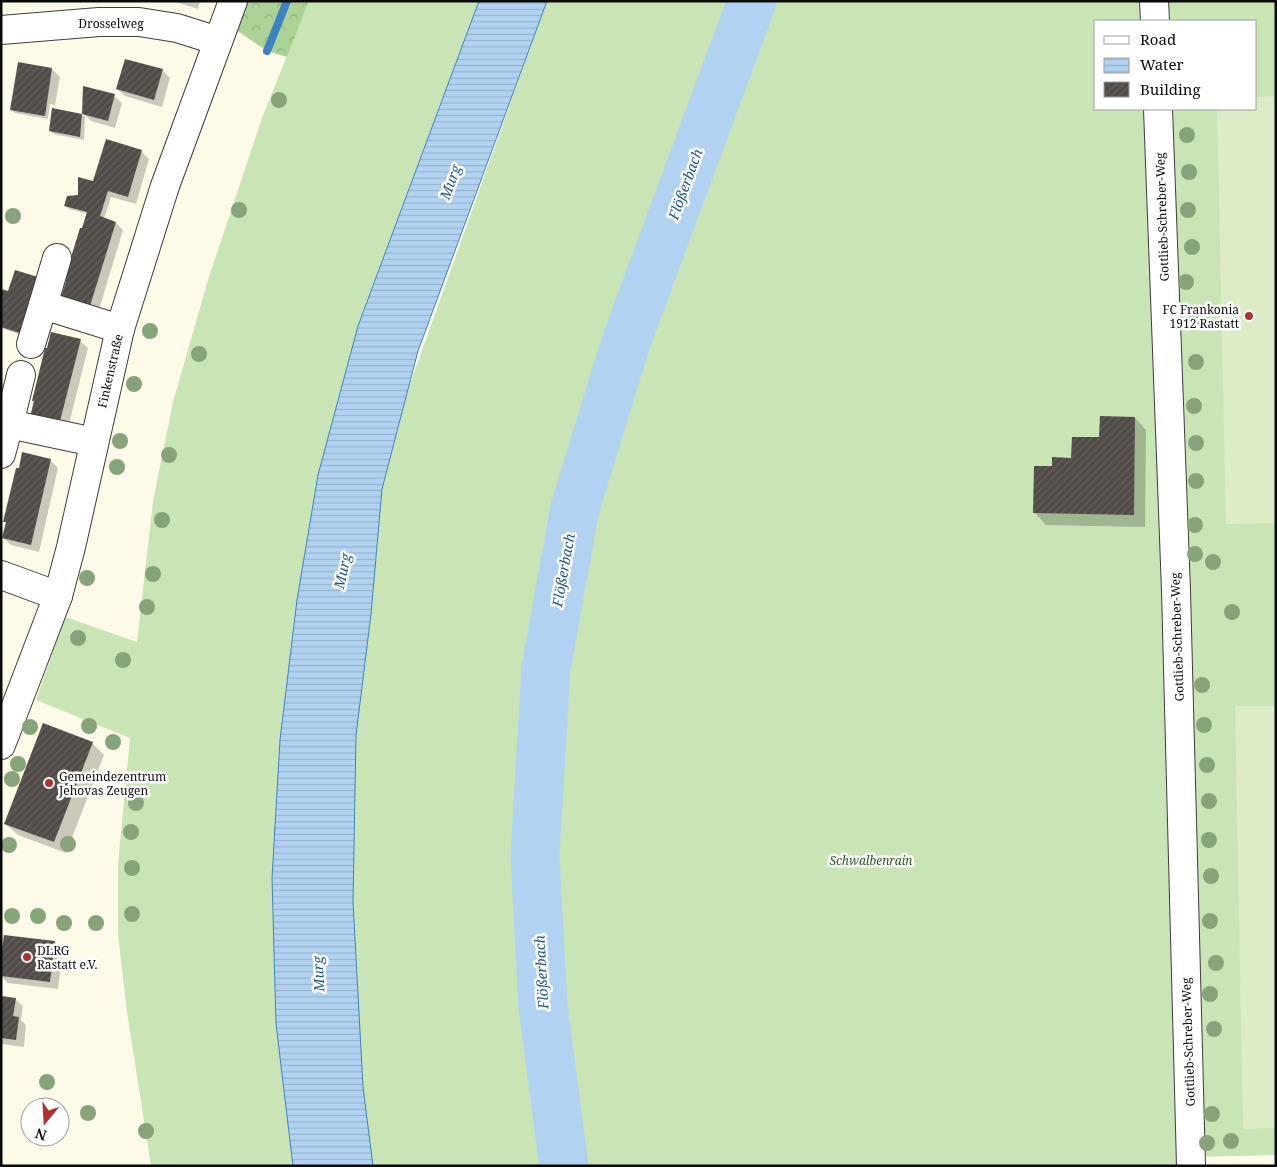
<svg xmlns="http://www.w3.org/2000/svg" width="1277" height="1167" viewBox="0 0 1277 1167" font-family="'Noto Serif',serif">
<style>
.grass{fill:#c9e4b5}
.forest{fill:url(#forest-crowns)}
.pitch{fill:#dcecc6}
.water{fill:url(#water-rules);stroke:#3e82c2}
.shadow{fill:#0003}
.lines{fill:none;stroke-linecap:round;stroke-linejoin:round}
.stream{stroke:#3e82c2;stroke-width:8}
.river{stroke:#b1d3f1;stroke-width:49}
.building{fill:url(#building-hatch)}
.minor-casing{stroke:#3d3d3d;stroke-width:30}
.minor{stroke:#fff;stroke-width:28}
.tree{fill:#87a37a}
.poi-dot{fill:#ae332e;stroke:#fff;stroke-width:2}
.labels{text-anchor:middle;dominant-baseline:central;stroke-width:5;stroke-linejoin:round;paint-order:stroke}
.street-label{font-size:12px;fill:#0a0a0a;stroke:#fff}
.poi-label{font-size:12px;fill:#0a0a0a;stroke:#fff;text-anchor:start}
.park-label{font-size:12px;font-style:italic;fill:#275b20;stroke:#fff}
.water-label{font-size:14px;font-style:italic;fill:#1e5590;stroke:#fff}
</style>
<defs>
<pattern id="forest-crowns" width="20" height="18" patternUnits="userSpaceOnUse" patternTransform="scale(1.25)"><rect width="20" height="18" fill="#acd396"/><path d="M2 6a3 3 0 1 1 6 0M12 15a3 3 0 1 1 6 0" fill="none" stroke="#93b480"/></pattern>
<pattern id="water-rules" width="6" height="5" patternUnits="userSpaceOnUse" patternTransform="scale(1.25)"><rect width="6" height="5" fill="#b1d3f1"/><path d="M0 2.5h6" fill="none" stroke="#97b4cd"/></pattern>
<pattern id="building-hatch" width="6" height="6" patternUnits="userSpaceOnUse" patternTransform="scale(1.25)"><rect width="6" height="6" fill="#514c47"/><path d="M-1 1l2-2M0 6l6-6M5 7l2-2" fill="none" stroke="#65615d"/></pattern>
</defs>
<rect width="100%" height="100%" fill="#fdfbe8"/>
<g class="grass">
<path d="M309 1H479L358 326 318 475 297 600 280 740 272 878 276 1024 293 1166H151L127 1012 118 934V864L130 738 36 700 65 617 137 642 153 501 173 402 208 280 262 118Z"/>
<path d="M547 1H743L618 334 565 505 538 664 527 850 535 1005 555 1166H373L363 1087 353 902 356 735 371 614 382 489 410 384Z"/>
<path d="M760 1H1146L1147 21H1096V109H1150L1183 1166H578L551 1006 548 851 557 670 583 510 632 344 693 179Z"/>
<path d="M1165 1H1276V1155L1199 1157 1168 109H1256V21H1165Z"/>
</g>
<path class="forest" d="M248 1H309L287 57 267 51 236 30Z"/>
<g class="pitch">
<path d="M1276 96V523L1226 524 1217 109H1256V97Z"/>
<path d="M1235 706H1276V1128L1243 1129Z"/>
</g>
<path class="water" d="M479 1H547L418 351 382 489 371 614 356 735 353 902 363 1087 373 1166H293L276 1024 272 878 280 740 297 600 318 475 358 326Z"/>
<g class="shadow">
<path d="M172 1H200L198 9Z"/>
<path d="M19 64 52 69 60 77 55 105 50 104 48 119 15 113 11 110Z"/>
<path d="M162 70 170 78 162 107 125 96 117 89Z"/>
<path d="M114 96 122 103 115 128 91 121 83 113Z"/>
<path d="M53 110 85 116 84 140 53 134 50 130Z"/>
<path d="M141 151 149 159 136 204 111 197 104 219 116 223 123 230 98 313 70 304 83 230 88 214 69 209 65 205 79 196 94 183Z"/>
<path d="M1 290 24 336 1 328Z"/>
<path d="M80 341 88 348 67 432 33 400Z"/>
<path d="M1135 418 1146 430 1145 527 1046 525 1035 513 1054 467 1073 459 1100 439Z"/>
<path d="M50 460 58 468 39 552 11 545 3 538 7 523 5 522Z"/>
<path d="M92 743 104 755 66 853 18 835 6 824Z"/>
<path d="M5 936 55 942 63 950 58 989 8 983 1 976V965Z"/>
<path d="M1 997 15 999 23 1006 21 1020 26 1025 24 1047 1 1044Z"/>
</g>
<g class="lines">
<path class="stream" d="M267 51 287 1"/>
<path class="river" d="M564 1166 543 1007 535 855 546 668 575 508 626 342 752 1"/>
</g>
<g class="building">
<path d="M125 59 163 69 154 100 116 89Z"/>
<path d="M18 62 52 68 45 116 10 110Z"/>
<path d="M83 86 115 94 108 121 82 114Z"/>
<path d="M52 108 82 114 80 137 49 131Z"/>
<path d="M106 139 142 150 128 197 108 191 100 216 116 222 90 306 61 297 66 281 64 280 80 228H82L87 212 64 206 67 196 78 195V177L93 181Z"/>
<path d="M15 270 38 277 20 333 1 327V289L8 291Z"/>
<path d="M51 332 81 339 59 425 30 417 34 401H32L45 348H47Z"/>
<path d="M1100 416 1135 417 1134 515 1033 513 1034 466H1052V457L1071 458 1072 437H1099Z"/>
<path d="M22 452 51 459 31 545 2 538 6 522H3L16 468H19Z"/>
<path d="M43 723 93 742 54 842 4 824Z"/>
<path d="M4 935 55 941 50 982 1 976V955Z"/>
<path d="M1 996 16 998 13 1016 19 1017 16 1040 1 1038Z"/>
</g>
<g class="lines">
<defs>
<g id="minor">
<path d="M1154 1 1155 21"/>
<path d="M1 30 99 22H139L177 28 218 41"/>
<path d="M1158 109 1176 591 1191 1166"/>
<path d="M57 258 43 305 120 329"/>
<path d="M31 344 43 305"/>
<path d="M9 424 21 375"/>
<path d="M1 454 9 424 94 442"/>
<path d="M1 575 58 596"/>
<path d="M1 745 58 596 71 547 120 329 165 186 233 1"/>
</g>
</defs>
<use href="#minor" class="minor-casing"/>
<use href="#minor" class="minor"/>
</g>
<g class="tree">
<circle cx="279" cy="100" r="8"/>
<circle cx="1187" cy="135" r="8"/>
<circle cx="1189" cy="172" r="8"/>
<circle cx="239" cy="210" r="8"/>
<circle cx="1188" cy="210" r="8"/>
<circle cx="13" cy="216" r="8"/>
<circle cx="1192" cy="247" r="8"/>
<circle cx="1186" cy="282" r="8"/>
<circle cx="1193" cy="323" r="8"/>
<circle cx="150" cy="331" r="8"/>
<circle cx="199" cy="354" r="8"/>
<circle cx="1196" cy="362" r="8"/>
<circle cx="134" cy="384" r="8"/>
<circle cx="1194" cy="406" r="8"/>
<circle cx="120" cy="441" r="8"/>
<circle cx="1196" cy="443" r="8"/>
<circle cx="169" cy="455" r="8"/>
<circle cx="117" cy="467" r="8"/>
<circle cx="1196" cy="481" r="8"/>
<circle cx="162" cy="520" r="8"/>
<circle cx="1195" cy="525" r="8"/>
<circle cx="1195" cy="554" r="8"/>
<circle cx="1213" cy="562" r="8"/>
<circle cx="153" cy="574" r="8"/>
<circle cx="87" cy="578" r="8"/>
<circle cx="147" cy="607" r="8"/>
<circle cx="1232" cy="612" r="8"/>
<circle cx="78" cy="638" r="8"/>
<circle cx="123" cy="660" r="8"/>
<circle cx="1202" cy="685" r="8"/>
<circle cx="1204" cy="725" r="8"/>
<circle cx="89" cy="726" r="8"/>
<circle cx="30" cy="727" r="8"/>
<circle cx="113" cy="742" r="8"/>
<circle cx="18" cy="764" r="8"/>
<circle cx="1207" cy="765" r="8"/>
<circle cx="12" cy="779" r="8"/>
<circle cx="1209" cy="801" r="8"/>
<circle cx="136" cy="803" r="8"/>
<circle cx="131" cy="832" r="8"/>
<circle cx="1209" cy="840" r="8"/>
<circle cx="68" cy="844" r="8"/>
<circle cx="9" cy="845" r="8"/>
<circle cx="132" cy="868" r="8"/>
<circle cx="1211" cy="876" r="8"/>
<circle cx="132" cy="914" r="8"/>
<circle cx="12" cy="916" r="8"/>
<circle cx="38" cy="916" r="8"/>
<circle cx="1210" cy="921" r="8"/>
<circle cx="64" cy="923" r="8"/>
<circle cx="96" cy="923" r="8"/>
<circle cx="1216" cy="963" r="8"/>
<circle cx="1210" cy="994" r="8"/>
<circle cx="1214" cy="1029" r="8"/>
<circle cx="47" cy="1082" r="8"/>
<circle cx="88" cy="1113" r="8"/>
<circle cx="1212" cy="1114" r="8"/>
<circle cx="146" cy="1131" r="8"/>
<circle cx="1231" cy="1141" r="8"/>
<circle cx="1207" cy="1143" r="8"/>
</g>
<g class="poi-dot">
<circle cx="1249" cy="316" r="5"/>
<circle cx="49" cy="783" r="5"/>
<circle cx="27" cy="957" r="5"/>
</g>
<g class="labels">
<g class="street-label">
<text x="111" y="23">Drosselweg</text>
<text transform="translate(1162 217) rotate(-92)">Gottlieb-Schreber-Weg</text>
<text transform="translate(110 371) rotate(-77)">Finkenstraße</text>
<text transform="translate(1177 637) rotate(-92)">Gottlieb-Schreber-Weg</text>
<text transform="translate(1188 1042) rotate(-92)">Gottlieb-Schreber-Weg</text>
</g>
<g class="poi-label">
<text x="1239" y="309" text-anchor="end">FC Frankonia<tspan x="1239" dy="14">1912 Rastatt</tspan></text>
<text x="59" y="776">Gemeindezentrum<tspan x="59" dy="14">Jehovas Zeugen</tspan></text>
<text x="37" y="950">DLRG<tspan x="37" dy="14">Rastatt e.V.</tspan></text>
</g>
<g class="park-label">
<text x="871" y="860">Schwalbenrain</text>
</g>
<g class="water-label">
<text transform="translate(450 182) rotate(-70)">Murg</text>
<text transform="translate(685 184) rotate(-70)">Flößerbach</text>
<text transform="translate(563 570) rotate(-80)">Flößerbach</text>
<text transform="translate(342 571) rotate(-78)">Murg</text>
<text transform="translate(541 972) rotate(-93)">Flößerbach</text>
<text transform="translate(318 974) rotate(-93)">Murg</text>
</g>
</g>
<rect width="1277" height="1167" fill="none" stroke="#0a0a0a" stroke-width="5"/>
<rect x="1094" y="20" width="162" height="90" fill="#ffffff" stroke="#9d9d9d"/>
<rect x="1104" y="36" width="25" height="8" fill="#ffffff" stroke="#9d9d9d"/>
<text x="1140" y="45" font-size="15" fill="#0a0a0a">Road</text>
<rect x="1104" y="58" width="25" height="15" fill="url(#water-rules)" stroke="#9d9d9d"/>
<text x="1140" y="70" font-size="15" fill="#0a0a0a">Water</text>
<rect x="1104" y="82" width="25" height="15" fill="url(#building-hatch)" stroke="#9d9d9d"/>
<text x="1140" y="95" font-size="15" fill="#0a0a0a">Building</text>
<g transform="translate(45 1122) rotate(198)"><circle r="24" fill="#ffffff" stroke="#9d9d9d"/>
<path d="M0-4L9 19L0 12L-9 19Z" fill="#ae332e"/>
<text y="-8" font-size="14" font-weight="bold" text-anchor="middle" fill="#0a0a0a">N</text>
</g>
</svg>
